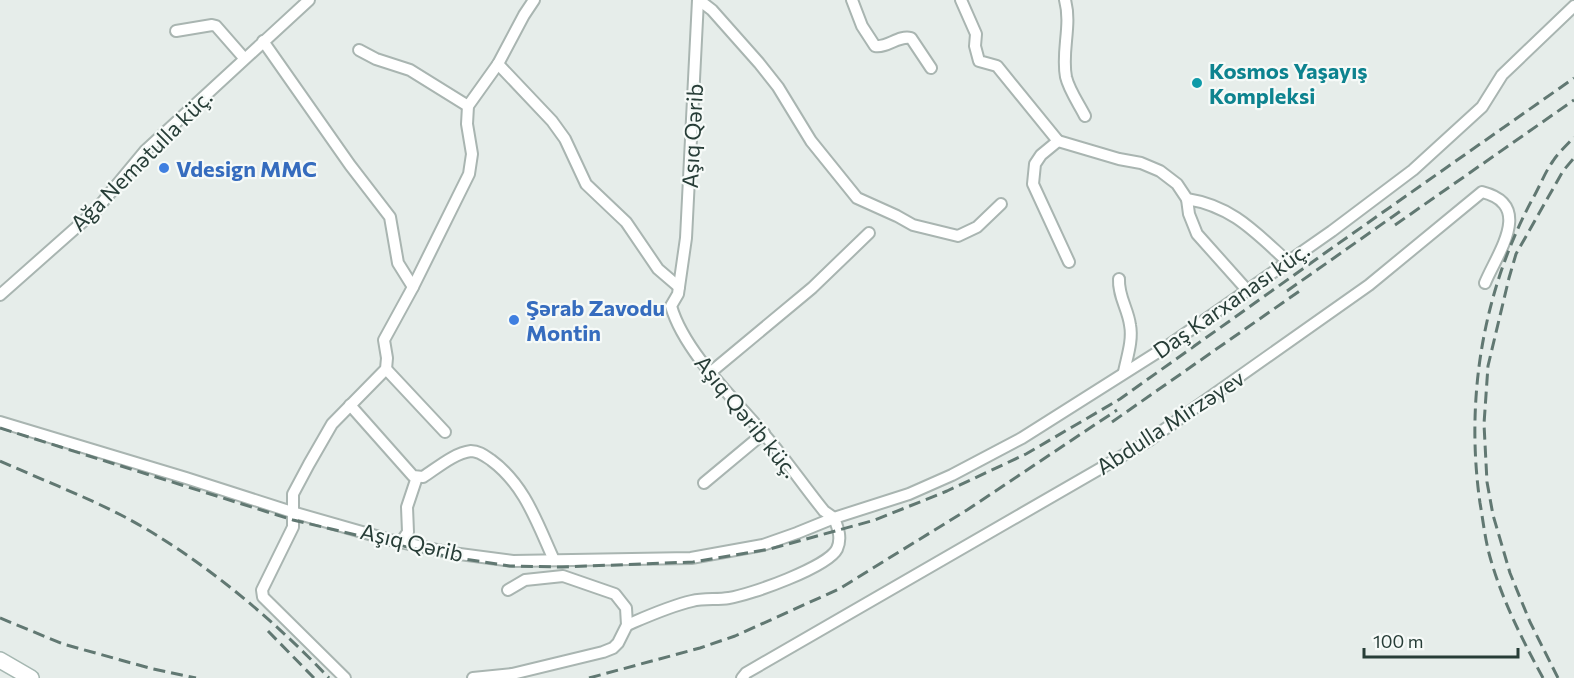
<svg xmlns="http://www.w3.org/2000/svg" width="1574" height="678" viewBox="0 0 1574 678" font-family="Commissioner,sans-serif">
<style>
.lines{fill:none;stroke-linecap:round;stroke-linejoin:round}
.street-casing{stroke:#a9b5b1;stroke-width:14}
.secondary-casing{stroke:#a5b7b1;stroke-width:18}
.street{stroke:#fff;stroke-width:10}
.secondary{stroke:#fff;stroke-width:15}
.rail{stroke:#617872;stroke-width:3;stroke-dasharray:12 6;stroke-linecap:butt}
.culture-dot{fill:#0f9aa8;stroke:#f6faf8;stroke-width:2}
.shop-dot{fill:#3f7fe0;stroke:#f6faf8;stroke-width:2}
.labels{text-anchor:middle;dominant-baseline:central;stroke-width:4.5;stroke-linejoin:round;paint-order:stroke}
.culture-label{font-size:22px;font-weight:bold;fill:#0d838f;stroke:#f6faf8;text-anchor:start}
.street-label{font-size:22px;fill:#273d37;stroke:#f6faf8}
.shop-label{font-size:22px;font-weight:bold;fill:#366cbe;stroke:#f6faf8;text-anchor:start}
</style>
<rect width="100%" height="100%" fill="#e6edea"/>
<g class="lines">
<defs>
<g id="street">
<path d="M698 0 686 238 678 294 671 306C685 355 742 406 774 446 791 467 807 490 824 511L834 518"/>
<path d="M699 0 712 10 759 63 778 87 811 141 857 198 897 216 913 225 958 236 977 227 1001 204"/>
<path d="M852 0 862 26 875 46C888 48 898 35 911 38L931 68"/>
<path d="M961 0 976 34 975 46 979 61 997 66 1058 141 1041 155 1035 164 1033 184 1069 262"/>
<path d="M1065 0C1072 26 1061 51 1066 77 1069 90 1079 104 1085 116"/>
<path d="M176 31 212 25 216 26 244 58"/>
<path d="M263 41 350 165 390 217 398 263 413 287"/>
<path d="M359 50 376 59 410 70 468 106"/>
<path d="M498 64 552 121 565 139 586 184 626 222 658 269 679 287"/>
<path d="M1058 141 1119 159 1141 163 1160 171 1177 184 1187 199C1232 206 1255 232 1287 261"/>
<path d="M1187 199 1189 214 1197 234 1247 290"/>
<path d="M1119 279C1118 296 1128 309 1130 325 1133 340 1127 357 1124 372"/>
<path d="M0 295 96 210 145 151 309 0"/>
<path d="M386 369 445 432"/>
<path d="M711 372 812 288 869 233"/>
<path d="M350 405 413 476 423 477C437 468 454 453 471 451 479 451 485 456 491 460 525 485 537 523 554 560"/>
<path d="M0 422 186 478 292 512 390 540 452 553 513 561 691 558 763 545 797 533 834 518 909 494 952 475 1022 438 1169 345 1332 231 1413 170 1482 107 1502 75 1574 6"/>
<path d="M704 483 764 433"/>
<path d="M401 542 408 532 407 507 417 477"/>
<path d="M627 625C648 616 670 606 692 601 704 598 717 600 729 598 750 595 828 567 837 549 842 538 838 528 834 518"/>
<path d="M345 678 263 597 262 590 293 527V494L309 464 332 424 386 369 387 358 384 340 413 287 469 174 472 154 467 124 468 106 498 64 524 15 534 0"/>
<path d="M473 678 512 674 603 652 613 648 618 643 627 625 626 608 615 594 563 576 525 580 508 590"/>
<path d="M742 678 746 673 1148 441 1369 285 1482 192C1534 205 1498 252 1485 283"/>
</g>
<path id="secondary" d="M0 660 31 678"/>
</defs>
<use href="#street" class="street-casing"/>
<use href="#secondary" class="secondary-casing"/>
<use href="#street" class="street"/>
<use href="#secondary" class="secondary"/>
<g class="rail">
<path d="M1395 225 1574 100"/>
<path d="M1287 291 1402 210"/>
<path d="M1112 422 1301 290"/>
<path d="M0 428 293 520 445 556 510 566 562 567 693 562 770 549 875 520 947 491 1026 454 1120 399 1332 248 1574 78"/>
<path d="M0 461C40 479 82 495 121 515 196 554 271 617 329 678"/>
<path d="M0 618 63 644 153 669 196 678"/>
<path d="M268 631 314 678"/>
<path d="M589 678 700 648 735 636 839 589 967 510 1117 410"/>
<path d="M1543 678C1522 639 1502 600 1490 557 1485 539 1483 520 1480 503 1465 398 1483 291 1533 198 1540 186 1545 172 1553 161 1558 153 1567 145 1574 137"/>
<path d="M1558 678 1530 622 1510 573 1493 515 1487 482 1484 424 1488 366 1509 278 1516 254 1563 171 1574 158"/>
</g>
</g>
<circle class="culture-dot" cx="1197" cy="83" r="6"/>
<g class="shop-dot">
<circle cx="164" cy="168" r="6"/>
<circle cx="514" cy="320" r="6"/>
</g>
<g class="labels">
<g class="culture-label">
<text x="1209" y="70">Kosmos Yaşayış<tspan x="1209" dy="25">Kompleksi</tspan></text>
</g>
<g class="street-label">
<text transform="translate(692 136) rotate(-87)">Aşıq Qərib</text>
<text transform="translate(141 160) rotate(-45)">Ağa Nemətulla küç.</text>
<text transform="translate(1231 300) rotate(-35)">Daş Karxanası küç.</text>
<text transform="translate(747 416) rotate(51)">Aşıq Qərib küç.</text>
<text transform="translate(1170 422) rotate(-33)">Abdulla Mirzəyev</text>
<text transform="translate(412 542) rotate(13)">Aşıq Qərib</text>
</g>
<g class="shop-label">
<text x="176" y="168">Vdesign MMC</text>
<text x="526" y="307">Şərab Zavodu<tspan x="526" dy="25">Montin</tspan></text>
</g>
</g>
<path d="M1364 648v9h154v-9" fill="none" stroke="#273d37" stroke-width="3"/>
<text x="1373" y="648" font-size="18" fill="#273d37" stroke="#f6faf8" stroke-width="4.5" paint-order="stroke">100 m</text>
</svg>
